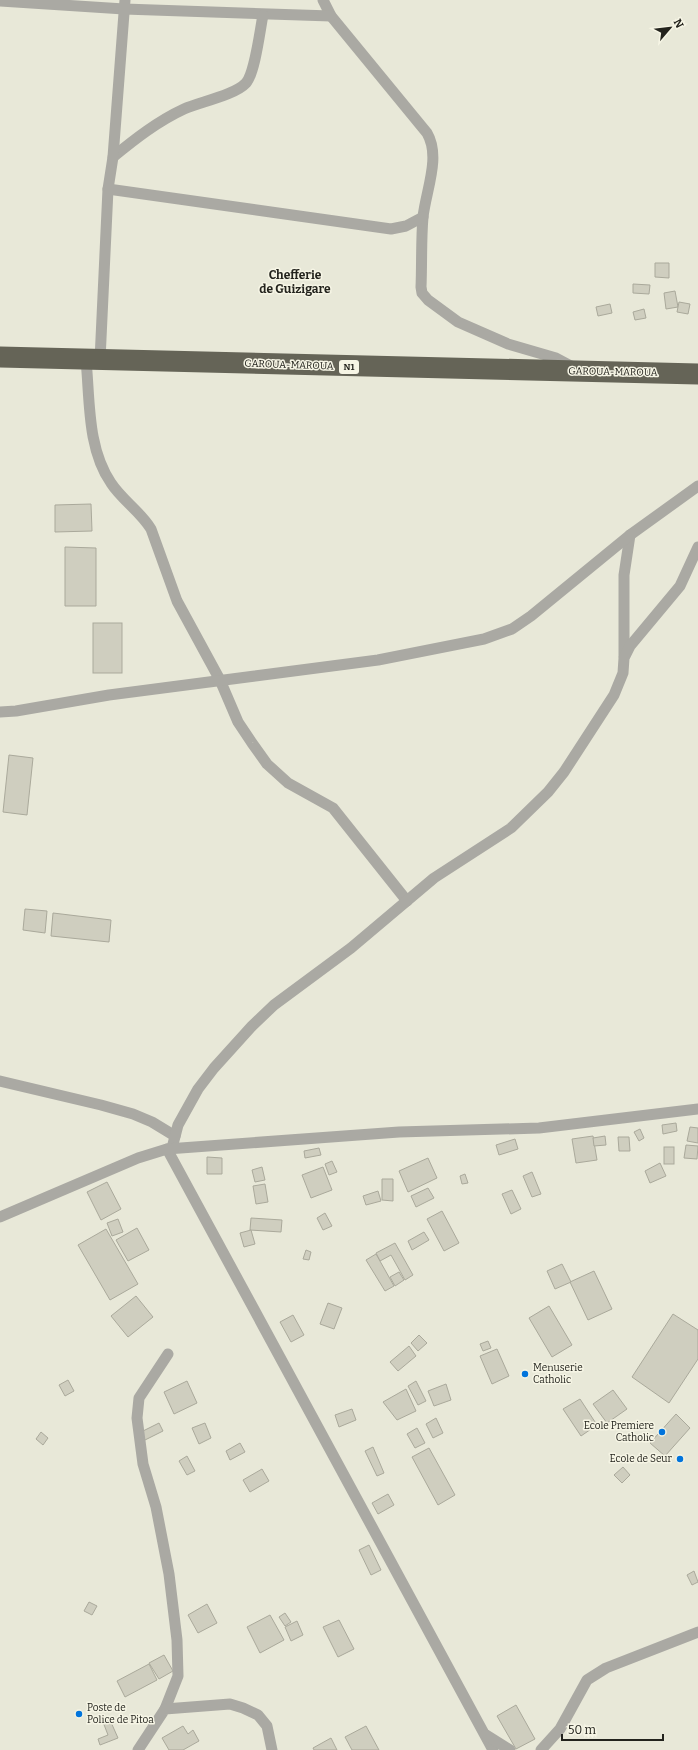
<svg xmlns="http://www.w3.org/2000/svg" width="698" height="1750" viewBox="0 0 698 1750" font-family="Bitter,serif">
<style>
.building{fill:#cfcebf;stroke:#aaa99b}
.lines{fill:none;stroke-linecap:round;stroke-linejoin:round}
.street{stroke:#aaa9a3;stroke-width:11}
.highway{stroke:#656457;stroke-width:21}
.poi-dot{fill:#0174dc;stroke:#f6f5e5;stroke-width:1.5}
.labels{text-anchor:middle;dominant-baseline:central;stroke-width:3;stroke-linejoin:round;paint-order:stroke}
.shield{fill:#f6f5e5;stroke:#626259;stroke-width:1}
.shield-label{font-size:9px;font-weight:bold;fill:#23231d}
.street-label{font-size:10px;fill:#23231d;stroke:#f6f5e5}
.poi-label{font-size:10px;fill:#23231d;stroke:#f6f5e5;text-anchor:start}
.quarter-label{font-size:12px;font-weight:bold;fill:#23231d;stroke:#f6f5e5}
</style>
<rect width="100%" height="100%" fill="#e8e8d8"/>
<g class="building">
<path d="M655 263H669V278L655 277Z"/>
<path d="M633 284 650 285 649 294 633 293Z"/>
<path d="M675 291 678 307 666 309 664 293Z"/>
<path d="M679 302 690 304 688 314 677 312Z"/>
<path d="M610 304 612 313 598 316 596 307Z"/>
<path d="M644 309 646 318 635 320 633 312Z"/>
<path d="M91 504 92 531 55 532V505Z"/>
<path d="M65 547 96 548V606H65Z"/>
<rect x="93" y="623" width="29" height="50"/>
<path d="M9 755 33 758 27 815 3 812Z"/>
<path d="M25 909 47 911 45 933 23 930Z"/>
<path d="M53 913 111 920 109 942 51 936Z"/>
<path d="M676 1123 677 1131 663 1134 662 1125Z"/>
<path d="M690 1127 698 1128V1143L687 1141Z"/>
<path d="M640 1129 644 1138 639 1141 634 1132Z"/>
<path d="M593 1136 597 1160 576 1163 572 1139Z"/>
<path d="M605 1136 606 1145 594 1146 593 1138Z"/>
<path d="M618 1137H629L630 1151H619Z"/>
<path d="M515 1139 518 1149 499 1155 496 1145Z"/>
<path d="M686 1145 698 1146 697 1159 684 1158Z"/>
<rect x="664" y="1147" width="10" height="17"/>
<path d="M319 1148 321 1155 305 1158 304 1151Z"/>
<path d="M207 1157 222 1158V1174H207Z"/>
<path d="M428 1158 437 1178 408 1192 399 1171Z"/>
<path d="M332 1161 337 1172 329 1175 325 1164Z"/>
<path d="M660 1163 666 1176 650 1183 645 1171Z"/>
<path d="M262 1167 265 1180 255 1182 252 1170Z"/>
<path d="M323 1167 332 1190 311 1198 302 1175Z"/>
<path d="M532 1172 541 1194 532 1197 523 1176Z"/>
<path d="M465 1174 468 1183 462 1184 460 1176Z"/>
<path d="M382 1179H393V1201L382 1200Z"/>
<path d="M107 1182 121 1209 101 1220 87 1192Z"/>
<path d="M265 1184 268 1202 256 1204 253 1186Z"/>
<path d="M428 1188 434 1198 416 1207 411 1196Z"/>
<path d="M512 1190 521 1209 511 1214 502 1194Z"/>
<path d="M378 1191 381 1201 366 1205 363 1196Z"/>
<path d="M442 1211 459 1243 444 1251 427 1219Z"/>
<path d="M325 1213 332 1226 323 1230 317 1218Z"/>
<path d="M251 1218 282 1220 281 1232 250 1230Z"/>
<path d="M118 1219 123 1232 112 1236 107 1223Z"/>
<path d="M137 1228 149 1250 128 1261 116 1240Z"/>
<path d="M106 1229 138 1284 110 1300 78 1245Z"/>
<path d="M251 1230 255 1244 244 1247 240 1233Z"/>
<path d="M424 1232 429 1240 412 1250 408 1241Z"/>
<path d="M395 1243 413 1275 405 1280 391 1255 380 1261 376 1253Z"/>
<path d="M306 1250 311 1252 309 1260 303 1259Z"/>
<path d="M376 1254 394 1286 385 1291 366 1260Z"/>
<path d="M562 1264 571 1282 555 1289 547 1271Z"/>
<path d="M594 1271 612 1309 588 1320 570 1282Z"/>
<path d="M399 1272 404 1280 395 1286 390 1277Z"/>
<path d="M136 1296 153 1317 128 1337 111 1316Z"/>
<path d="M328 1303 342 1308 334 1329 320 1324Z"/>
<path d="M549 1306 572 1345 552 1357 529 1318Z"/>
<path d="M673 1314 698 1330V1359L669 1403 632 1377Z"/>
<path d="M293 1315 304 1335 291 1342 280 1322Z"/>
<path d="M419 1335 427 1343 418 1351 411 1343Z"/>
<path d="M488 1341 491 1348 483 1351 480 1344Z"/>
<path d="M409 1346 416 1356 398 1371 390 1362Z"/>
<path d="M497 1349 509 1376 492 1384 480 1356Z"/>
<path d="M68 1380 74 1391 65 1396 59 1385Z"/>
<path d="M187 1381 197 1403 174 1414 164 1392Z"/>
<path d="M416 1381 426 1401 418 1405 408 1386Z"/>
<path d="M446 1384 451 1400 434 1406 428 1391Z"/>
<path d="M406 1389 416 1411 397 1420 383 1402Z"/>
<path d="M613 1390 627 1409 607 1423 593 1404Z"/>
<path d="M580 1399 597 1425 581 1436 563 1409Z"/>
<path d="M352 1409 356 1420 339 1427 335 1415Z"/>
<path d="M676 1414 690 1428 665 1456 650 1443Z"/>
<path d="M436 1418 443 1433 433 1438 426 1424Z"/>
<path d="M159 1423 163 1431 143 1441 139 1433Z"/>
<path d="M205 1423 211 1438 199 1444 192 1428Z"/>
<path d="M417 1428 425 1443 415 1448 407 1434Z"/>
<path d="M41 1432 48 1438 43 1445 36 1439Z"/>
<path d="M240 1443 245 1452 230 1460 226 1451Z"/>
<path d="M373 1447 384 1473 377 1476 365 1451Z"/>
<path d="M429 1448 455 1495 438 1505 412 1457Z"/>
<path d="M187 1456 195 1471 187 1475 179 1461Z"/>
<path d="M623 1467 630 1475 622 1483 614 1475Z"/>
<path d="M262 1469 269 1481 250 1492 243 1480Z"/>
<path d="M388 1494 394 1505 378 1514 372 1503Z"/>
<path d="M369 1545 381 1570 371 1575 359 1550Z"/>
<path d="M694 1571 698 1582 692 1585 687 1575Z"/>
<path d="M89 1602 97 1606 92 1615 84 1611Z"/>
<path d="M207 1604 217 1623 198 1633 188 1615Z"/>
<path d="M285 1613 291 1622 285 1626 279 1617Z"/>
<path d="M270 1615 284 1640 260 1653 247 1627Z"/>
<path d="M339 1620 354 1649 338 1657 323 1627Z"/>
<path d="M297 1621 303 1635 291 1641 285 1627Z"/>
<path d="M164 1655 173 1671 159 1679 149 1663Z"/>
<path d="M149 1664 157 1680 125 1697 117 1681Z"/>
<path d="M516 1705 535 1739 516 1749 497 1716Z"/>
<path d="M110 1720 118 1738 100 1745 98 1739 108 1735 103 1722Z"/>
<path d="M183 1726 188 1734 193 1730 199 1741 183 1750H169L162 1738Z"/>
<path d="M366 1726 379 1750H352L345 1737Z"/>
<path d="M331 1738 337 1750H314L313 1748Z"/>
</g>
<g class="lines">
<g class="street">
<path d="M323 0 331 16 427 133C441 157 426 190 423 217 421 240 422 264 421 287L422 293 428 300 458 322 508 344 556 358 571 366"/>
<path d="M0 1 124 9 331 16"/>
<path d="M113 157C135 139 158 121 184 109 200 102 235 95 246 83 255 73 260 30 263 15"/>
<path d="M108 189 391 229 406 226 423 217"/>
<path d="M86 360C90 400 87 448 111 483 122 500 140 511 151 529L177 601 220 680 238 722 252 743 267 764 288 783 333 808 407 901"/>
<path d="M100 360 108 189 113 157 125 0"/>
<path d="M624 656V575L630 535"/>
<path d="M0 712 16 711 109 695 378 660 484 639 512 629 531 616 630 535 698 486"/>
<path d="M0 1081 101 1105 133 1114 152 1122 175 1136"/>
<path d="M172 1148 178 1125 198 1089 214 1068 252 1026 274 1005 351 948 434 878 511 828 548 792 564 772 614 695 623 673 624 658 630 646 680 586 698 547"/>
<path d="M167 1149 493 1750"/>
<path d="M0 1217 138 1158 167 1149 399 1132 539 1128 698 1109"/>
<path d="M165 1709 178 1676 177 1640 169 1574 156 1507 143 1464 137 1418 139 1398 168 1354"/>
<path d="M486 1735 510 1750"/>
<path d="M138 1750 165 1709 230 1704 243 1708 258 1715 267 1726 272 1750"/>
<path d="M541 1750 560 1729 587 1680 606 1668 698 1632"/>
</g>
<path class="highway" d="M0 357 698 374"/>
</g>
<g class="poi-dot">
<circle cx="525" cy="1374" r="4"/>
<circle cx="662" cy="1432" r="4"/>
<circle cx="680" cy="1459" r="4"/>
<circle cx="79" cy="1714" r="4"/>
</g>
<g class="labels">
<rect class="shield" x="339" y="360" width="20" height="14" rx="3"/>
<g class="shield-label">
<text x="349" y="367">N1</text>
</g>
<g class="street-label">
<text transform="translate(289 365) rotate(2)">GAROUA-MAROUA</text>
<text transform="translate(613 372) rotate(1)">GAROUA-MAROUA</text>
</g>
<g class="poi-label">
<text x="533" y="1368">Menuserie<tspan x="533" dy="12">Catholic</tspan></text>
<text x="654" y="1426" text-anchor="end">Ecole Premiere<tspan x="654" dy="12">Catholic</tspan></text>
<text x="672" y="1459" text-anchor="end">Ecole de Seur</text>
<text x="87" y="1708">Poste de<tspan x="87" dy="12">Police de Pitoa</tspan></text>
</g>
<g class="quarter-label">
<text x="295" y="275">Chefferie<tspan x="295" dy="14">de Guizigare</tspan></text>
</g>
</g>
<g transform="translate(670 28) rotate(62)" stroke="#f6f5e5" stroke-width="3" paint-order="stroke">
<path d="M0-3L7 15L0 10L-7 15Z" fill="#23231d"/>
<text y="-6" font-size="11" font-weight="bold" text-anchor="middle" fill="#23231d">N</text>
</g>
<path d="M562 1734v6h101v-6" fill="none" stroke="#23231d" stroke-width="2"/>
<text x="568" y="1734" font-size="12" fill="#23231d" stroke="#f6f5e5" stroke-width="3" paint-order="stroke">50 m</text>
</svg>
